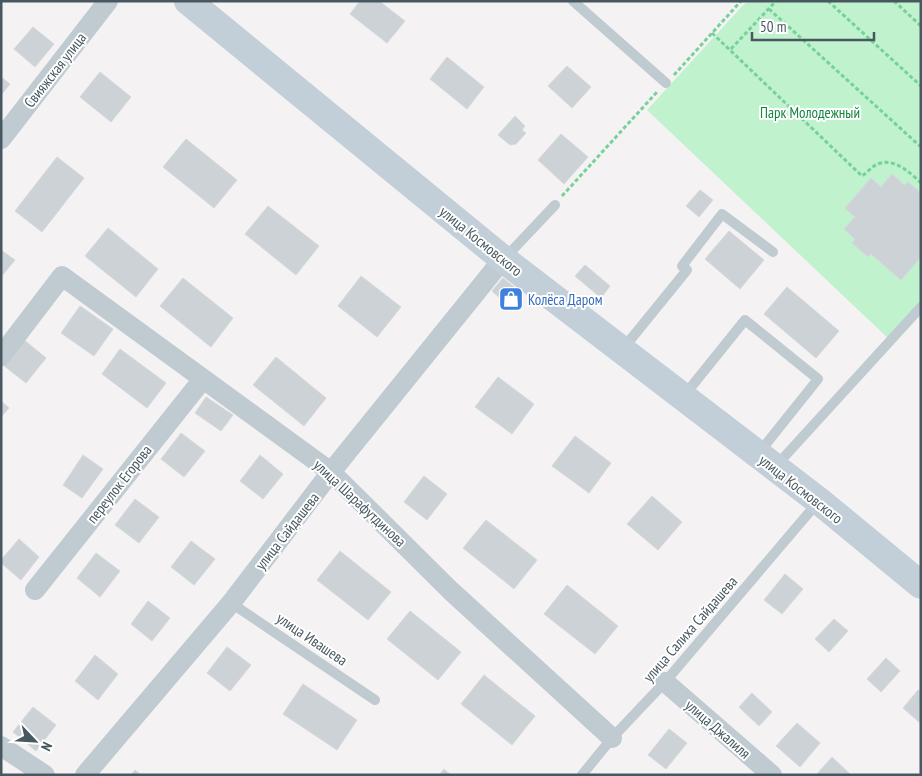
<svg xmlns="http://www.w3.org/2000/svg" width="922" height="776" viewBox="0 0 922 776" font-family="'PT Sans Narrow',sans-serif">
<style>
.green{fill:#c0f2cd}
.building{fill:#cdd2d6;stroke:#d5d9dd}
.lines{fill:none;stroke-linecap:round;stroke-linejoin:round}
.path{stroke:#76d19a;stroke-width:3;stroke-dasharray:4 2.5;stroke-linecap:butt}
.service{stroke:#bfcbd1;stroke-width:10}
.minor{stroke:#bfcbd1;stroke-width:20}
.secondary{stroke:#c2cfd9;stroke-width:28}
.labels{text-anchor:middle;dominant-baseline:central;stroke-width:4;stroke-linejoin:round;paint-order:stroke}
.street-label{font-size:15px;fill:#485860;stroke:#fff}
.park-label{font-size:15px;fill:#148640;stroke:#fff}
.shop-label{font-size:15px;fill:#366cbe;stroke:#fff;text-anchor:start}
</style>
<rect width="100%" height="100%" fill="#f4f2f2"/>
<path class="green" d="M747 1H921V307L890 340 647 110Z"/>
<g class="building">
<path d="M360 1H379L405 21 387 43 350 14Z"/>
<path d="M33 27 54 44 35 67 14 49Z"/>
<path d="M447 57 484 87 467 109 430 79Z"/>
<path d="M567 66 591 87 572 108 548 86Z"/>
<path d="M100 72 131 97 111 122 80 97Z"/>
<path d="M1 77 10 84 1 95Z"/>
<path d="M515 116 525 126 522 130 526 133 516 144 510 145 498 135Z"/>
<path d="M561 134 588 157 564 184 538 160Z"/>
<path d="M186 139 237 180 214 208 163 167Z"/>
<path d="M57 157 84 178 42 232 15 211Z"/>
<path d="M892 174 904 185 908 182 921 193V257L901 280 871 254 868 257 852 243 855 239 844 229 855 217 845 208 871 178 881 187Z"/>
<path d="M700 190 713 200 699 217 686 206Z"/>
<path d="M268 206 319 246 296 275 245 234Z"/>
<path d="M108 228 158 269 136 297 85 256Z"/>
<path d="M729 231 764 260 740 289 705 259Z"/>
<path d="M1 250 15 260 1 277Z"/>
<path d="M585 265 610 286 601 298 575 276Z"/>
<path d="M361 276 401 307 377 337 338 306Z"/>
<path d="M183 278 233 318 211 347 160 306Z"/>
<path d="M503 278 523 294 511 308 492 291Z"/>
<path d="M787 287 839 331 816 358 764 314Z"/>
<path d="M80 306 113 329 94 356 61 333Z"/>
<path d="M23 339 46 358 26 383 3 365Z"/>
<path d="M120 349 166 383 147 408 102 374Z"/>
<path d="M276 357 326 398 304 426 253 385Z"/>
<path d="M498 377 534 404 512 434 475 407Z"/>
<path d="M206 397 233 415 221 431 195 413Z"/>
<path d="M1 401 9 408 1 417Z"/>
<path d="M181 433 205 451 184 477 161 459Z"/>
<path d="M575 436 611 463 589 493 552 466Z"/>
<path d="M83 455 103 469 82 498 63 485Z"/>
<path d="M260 455 283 474 263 499 240 481Z"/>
<path d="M424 476 447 494 427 520 404 502Z"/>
<path d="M652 496 682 522 658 550 627 524Z"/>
<path d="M135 499 159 517 139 543 115 525Z"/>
<path d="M486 520 537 560 514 589 463 548Z"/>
<path d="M19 539 39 557 21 580 1 563V560Z"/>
<path d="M191 541 215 559 194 585 171 567Z"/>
<path d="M340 551 391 592 368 620 317 580Z"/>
<path d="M96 553 120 571 100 597 77 578Z"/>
<path d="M785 574 803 589 782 614 764 600Z"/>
<path d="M567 585 618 626 595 654 544 614Z"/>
<path d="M148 601 170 618 152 641 131 624Z"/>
<path d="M410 611 461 652 438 680 387 639Z"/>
<path d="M834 619 848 631 829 652 815 639Z"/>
<path d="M227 647 251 665 230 691 207 673Z"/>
<path d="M95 655 118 674 98 700 75 681Z"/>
<path d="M886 658 900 671 881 692 867 679Z"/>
<path d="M484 675 535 716 512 745 461 704Z"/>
<path d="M303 684 357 720 337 750 283 714Z"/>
<path d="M918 690 921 692V721L919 722 903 708Z"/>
<path d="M752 693 772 712 759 726 739 707Z"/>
<path d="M33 707 56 725 36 751 13 732Z"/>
<path d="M797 723 820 743 800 767 776 746Z"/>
<path d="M669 729 687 743 666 769 648 755Z"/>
<path d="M832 757 850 774 848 775H816Z"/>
<path d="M444 769 451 775H439Z"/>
<path d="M135 770 141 775H131Z"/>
</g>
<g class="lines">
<g class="path">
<path d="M828 1 921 86"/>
<path d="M894 1 921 26"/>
<path d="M769 9 921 147"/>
<path d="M712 33 862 176C867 173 872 166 878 164 893 157 911 173 921 183"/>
<path d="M731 49 776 1"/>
<path d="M674 75 741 1"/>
<path d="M562 196 657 92"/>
</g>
<g class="service">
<path d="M573 1 666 83"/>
<path d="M504 259 555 205"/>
<path d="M622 350 687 270 682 266 722 214 773 252"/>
<path d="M683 397 745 320 818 379 758 454"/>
<path d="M775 467 921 307"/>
<path d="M231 603 375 700"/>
<path d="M582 775 612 738 665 682 818 502"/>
</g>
<g class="minor">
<path d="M1 139 108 1"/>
<path d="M1 356 62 276 331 472 451 591 612 738"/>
<path d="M35 590 203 379"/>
<path d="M665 682 772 775"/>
<path d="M1 746 45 775"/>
<path d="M85 775 231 603 331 472 503 259"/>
</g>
<path class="secondary" d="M188 1 503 259 819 501 921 585"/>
</g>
<defs>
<symbol id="shop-square" viewBox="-11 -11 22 22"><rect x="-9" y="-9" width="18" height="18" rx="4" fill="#3f7fe0" stroke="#fff"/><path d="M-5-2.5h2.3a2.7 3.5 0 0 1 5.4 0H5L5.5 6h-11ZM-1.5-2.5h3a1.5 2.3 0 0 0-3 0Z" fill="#fff"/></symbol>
</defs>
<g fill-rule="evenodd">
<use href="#shop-square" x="497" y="285" width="28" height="28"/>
</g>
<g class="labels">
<g class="street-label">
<text transform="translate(55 70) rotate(-52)">Свияжская улица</text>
<text transform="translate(481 241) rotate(39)">улица Космовского</text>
<text transform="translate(119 484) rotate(-52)">переулок Егорова</text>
<text transform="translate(801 489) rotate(38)">улица Космовского</text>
<text transform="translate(360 503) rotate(43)">улица Шарафутдинова</text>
<text transform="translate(287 531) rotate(-52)">улица Сайдашева</text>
<text transform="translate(690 629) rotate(-49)">улица Салиха Сайдашева</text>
<text transform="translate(312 639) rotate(34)">улица Ивашева</text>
<text transform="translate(718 729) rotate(41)">улица Джалиля</text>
</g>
<g class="park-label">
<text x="810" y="112">Парк Молодежный</text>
</g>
<g class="shop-label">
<text x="528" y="299">Колёса Даром</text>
</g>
</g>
<rect width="922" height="776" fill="none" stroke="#485860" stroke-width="5"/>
<g transform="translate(35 741) rotate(115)" stroke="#ffffff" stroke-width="4" paint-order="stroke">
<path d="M0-4L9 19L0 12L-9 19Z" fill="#485860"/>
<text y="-8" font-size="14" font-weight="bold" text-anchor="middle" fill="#485860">N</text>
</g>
<path d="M752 32v8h122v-8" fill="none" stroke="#485860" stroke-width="2.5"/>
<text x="760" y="32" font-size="15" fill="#485860" stroke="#ffffff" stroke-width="4" paint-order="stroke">50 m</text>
</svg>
